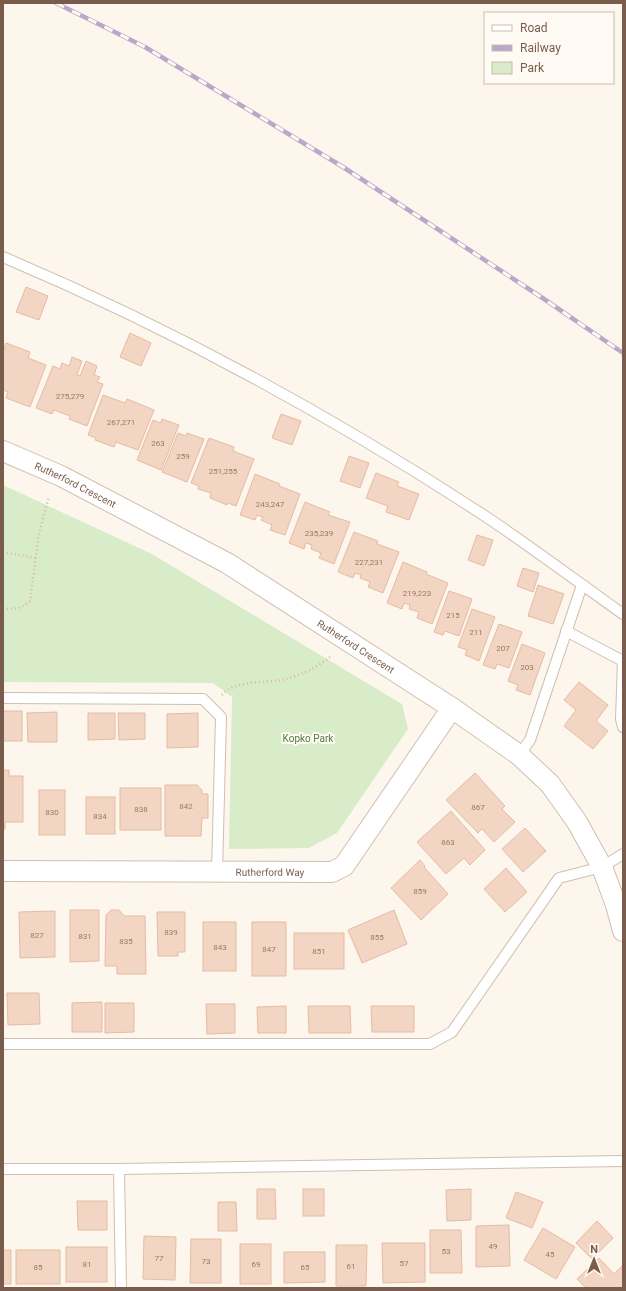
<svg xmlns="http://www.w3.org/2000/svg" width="626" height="1291" viewBox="0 0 626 1291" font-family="Roboto,sans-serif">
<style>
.green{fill:#d8ecc9}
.building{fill:#f3d5c3;stroke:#e6bba3}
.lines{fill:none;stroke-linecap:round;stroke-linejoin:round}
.service-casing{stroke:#d1beb0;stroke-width:12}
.minor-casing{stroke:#d1beb0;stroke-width:22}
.path{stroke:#d9b8a5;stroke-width:2.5;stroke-dasharray:1 3;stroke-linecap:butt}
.service{stroke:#fff;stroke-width:10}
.minor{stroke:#fff;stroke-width:20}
.rail-casing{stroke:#b9a8c9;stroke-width:4.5}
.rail{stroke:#fffaf3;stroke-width:3;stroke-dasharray:9;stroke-linecap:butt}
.labels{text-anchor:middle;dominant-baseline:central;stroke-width:4;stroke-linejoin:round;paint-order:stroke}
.number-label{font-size:8px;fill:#987a6a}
.street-label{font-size:10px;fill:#7a5c4d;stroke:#fffaf3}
.park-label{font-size:10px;fill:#537a41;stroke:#fffaf3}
</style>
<rect width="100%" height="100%" fill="#fdf6ec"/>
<path class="green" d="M3 485 152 554 402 704 408 729 337 833 309 848 229 849 232 697 213 683 3 682Z"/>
<g class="building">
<path d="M26 287 48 296 39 320 16 312Z"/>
<path d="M130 333 151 343 141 366 120 357Z"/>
<path d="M6 343 30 352 28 358 46 365 30 407 6 398 8 392 3 390V351Z"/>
<path d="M72 357 82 361 77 375 80 376 86 361 97 366 94 375 100 377 97 382 103 384 87 426 69 419 70 416 54 410 52 414 36 408 53 366 60 369 62 363 69 366Z"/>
<path d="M103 395 125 403 127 399 154 410 138 450 116 442 114 447 95 440 96 438 88 435Z"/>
<path d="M281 414 301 421 292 445 272 438Z"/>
<path d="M162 419 179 425 161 470 137 460 153 420 161 423Z"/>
<path d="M178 433 186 436 187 433 204 439 187 482 162 472Z"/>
<path d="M209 438 234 447 233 451 254 459 236 506 228 503 227 505 210 498 211 493 198 489 199 486 191 483Z"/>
<path d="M349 456 369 463 360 488 340 481Z"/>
<path d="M376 473 399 482 397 486 419 494 409 520 386 512 388 506 366 498Z"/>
<path d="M255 474 280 484 279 486 300 494 285 535 270 530 272 525 261 520 263 517 257 515 255 520 240 515Z"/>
<path d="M305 502 330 512 328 515 350 522 334 564 319 558 321 553 311 549 312 545 306 543 304 549 289 543Z"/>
<path d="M354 532 378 541 377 544 399 552 383 593 368 587 370 582 360 578 361 575 355 573 353 578 338 572Z"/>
<path d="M477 535 493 540 484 566 468 560Z"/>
<path d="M403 562 427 572 426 574 448 583 432 624 417 618 419 612 409 609 410 605 404 603 402 609 387 603Z"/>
<path d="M523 568 539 573 533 592 517 586Z"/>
<path d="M538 585 564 594 553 624 528 616Z"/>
<path d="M449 591 472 599 459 636 445 631 443 635 434 632Z"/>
<path d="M472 609 495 617 479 661 465 655 467 650 458 647Z"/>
<path d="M499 624 522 632 509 668 497 664 495 669 483 665Z"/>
<path d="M522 644 545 653 530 695 516 690 518 685 508 681Z"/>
<path d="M579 682 608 705 596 721 608 731 593 749 564 726 576 710 564 700Z"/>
<rect x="3" y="711" width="19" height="30"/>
<path d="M57 712V742H28L27 713Z"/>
<path d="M88 713H115V739L88 740Z"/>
<path d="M118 713H145V739L119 740Z"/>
<path d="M198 713V747L167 748V714Z"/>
<path d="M3 770H9V776H23V822H5V829H3Z"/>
<path d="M475 773 505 806 502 809 515 822 494 842 482 829 478 833 446 800Z"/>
<path d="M165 785H197L202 790V794H208V818H202L201 836H165Z"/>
<rect x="120" y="788" width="41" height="42"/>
<rect x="39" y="790" width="26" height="45"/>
<rect x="86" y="797" width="29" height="37"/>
<path d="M451 811 485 850 470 865 464 858 446 874 417 842Z"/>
<path d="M525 828 546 851 523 872 502 849Z"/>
<path d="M420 860 425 866 424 867 448 894 421 920 391 888Z"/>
<path d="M506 868 527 892 505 912 484 889Z"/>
<path d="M70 910H99V961L70 962Z"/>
<path d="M111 910H119L124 916H145L146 974H117V966H105L106 915Z"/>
<path d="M394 910 407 944 362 963 348 930Z"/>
<path d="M55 911V957L20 958 19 912Z"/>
<path d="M157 912H185V952H178V956H158Z"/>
<rect x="203" y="922" width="33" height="49"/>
<rect x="252" y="922" width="34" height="54"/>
<rect x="294" y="933" width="50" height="36"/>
<path d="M7 993H39L40 1024 8 1025Z"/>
<path d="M102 1002V1032H72V1003Z"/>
<path d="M105 1003H134V1032L105 1033Z"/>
<path d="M206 1004H235V1033L207 1034Z"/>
<path d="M286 1006V1033H258L257 1007Z"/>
<path d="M308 1006H350L351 1033H309Z"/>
<path d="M371 1006H414V1032H372Z"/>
<path d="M257 1189H275L276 1219H257Z"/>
<rect x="303" y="1189" width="21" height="27"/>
<path d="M471 1189V1220L447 1221 446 1190Z"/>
<path d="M516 1192 543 1202 532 1228 506 1218Z"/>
<path d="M77 1201H107V1230H78Z"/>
<path d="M218 1202H236L237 1231H218Z"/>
<path d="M597 1221 613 1238 592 1259 576 1243Z"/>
<path d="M509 1225 510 1266 476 1267V1226Z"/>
<path d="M543 1228 575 1247 556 1279 524 1260Z"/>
<path d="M430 1230H461L462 1273H430Z"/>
<path d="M144 1236 176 1237 175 1280 143 1279Z"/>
<path d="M191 1239H221V1283H190Z"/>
<path d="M382 1243H425V1282L383 1283Z"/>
<rect x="240" y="1244" width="31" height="40"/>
<path d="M336 1245H367L366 1286H336Z"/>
<rect x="66" y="1247" width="41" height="35"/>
<rect x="3" y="1250" width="8" height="34"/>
<rect x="16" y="1250" width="44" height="34"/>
<path d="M284 1252H325V1282L284 1283Z"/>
<path d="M599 1258 614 1274 623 1265V1288H586L577 1279Z"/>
</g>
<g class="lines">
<defs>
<g id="service">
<path d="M3 257C173 329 334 417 488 518 534 549 578 582 623 614"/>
<path d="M566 631 623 661 621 719 623 727"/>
<path d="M3 698 203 699 221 717 217 872"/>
<path d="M519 755 530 740 582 585"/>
<path d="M3 1044H430L452 1032 559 878 602 867 623 854"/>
<path d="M3 1169H119L623 1161"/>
<path d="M119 1169 121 1288"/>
</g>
<g id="minor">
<path id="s1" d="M3 451 61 476 227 563 452 708 519 755 550 784 577 822 602 867 616 905 623 931"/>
<path id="s2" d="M3 871 332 872 344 866 452 708"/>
</g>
</defs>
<use href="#service" class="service-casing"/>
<use href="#minor" class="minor-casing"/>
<g class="path">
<path d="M3 552 36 558"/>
<path d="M3 608C13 610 23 608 30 601L39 534 49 496"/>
<path d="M222 695C234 680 264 683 282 680 299 676 317 668 330 657"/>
</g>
<use href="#service" class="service"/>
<use href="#minor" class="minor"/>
<defs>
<path id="rail" d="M56 3 145 47 343 167 544 299 623 353"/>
</defs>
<use href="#rail" class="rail-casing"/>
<use href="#rail" class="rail"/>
</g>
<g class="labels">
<g class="number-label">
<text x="70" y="396">275,279</text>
<text x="121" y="422">267,271</text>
<text x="158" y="443">263</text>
<text x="183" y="456">259</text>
<text x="223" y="471">251,255</text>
<text x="270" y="504">243,247</text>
<text x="319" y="533">235,239</text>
<text x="369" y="562">227,231</text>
<text x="417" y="593">219,223</text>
<text x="453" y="615">215</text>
<text x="476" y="632">211</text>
<text x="503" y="648">207</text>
<text x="527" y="667">203</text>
<text x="186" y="806">842</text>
<text x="478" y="807">867</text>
<text x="141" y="809">838</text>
<text x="52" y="812">830</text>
<text x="100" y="816">834</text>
<text x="448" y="842">863</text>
<text x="420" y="891">859</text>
<text x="171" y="932">839</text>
<text x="37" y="935">827</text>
<text x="85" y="936">831</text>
<text x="377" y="937">855</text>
<text x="126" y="941">835</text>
<text x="220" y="947">843</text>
<text x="269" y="949">847</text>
<text x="319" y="951">851</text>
<text x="493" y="1246">49</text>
<text x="446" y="1251">53</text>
<text x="550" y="1254">45</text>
<text x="159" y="1258">77</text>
<text x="206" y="1261">73</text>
<text x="404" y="1263">57</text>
<text x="87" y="1264">81</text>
<text x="256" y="1264">69</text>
<text x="351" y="1266">61</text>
<text x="38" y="1267">85</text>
<text x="305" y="1267">65</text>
</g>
<g class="street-label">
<text stroke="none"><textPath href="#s1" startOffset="80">Rutherford Crescent</textPath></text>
<text stroke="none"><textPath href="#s1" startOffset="404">Rutherford Crescent</textPath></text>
<text stroke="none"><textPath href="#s2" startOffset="267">Rutherford Way</textPath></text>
</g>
<g class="park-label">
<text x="308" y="738">Kopko Park</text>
</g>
</g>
<rect width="626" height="1291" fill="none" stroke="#7a5c4d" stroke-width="8"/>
<rect x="484" y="12" width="130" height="72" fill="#fffaf3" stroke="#cabbb1"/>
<rect x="492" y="25" width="20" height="6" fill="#ffffff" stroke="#cabbb1"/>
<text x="520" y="32" font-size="12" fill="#7a5c4d">Road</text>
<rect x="492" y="45" width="20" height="6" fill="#b9a8c9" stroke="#cabbb1"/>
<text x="520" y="52" font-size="12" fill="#7a5c4d">Railway</text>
<rect x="492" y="62" width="20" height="12" fill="#d8ecc9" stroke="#cabbb1"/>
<text x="520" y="72" font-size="12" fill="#7a5c4d">Park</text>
<g transform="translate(594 1259)" stroke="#fffaf3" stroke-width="3" paint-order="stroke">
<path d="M0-3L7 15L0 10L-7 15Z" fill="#7a5c4d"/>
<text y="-6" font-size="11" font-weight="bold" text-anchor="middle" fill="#7a5c4d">N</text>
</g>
</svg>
